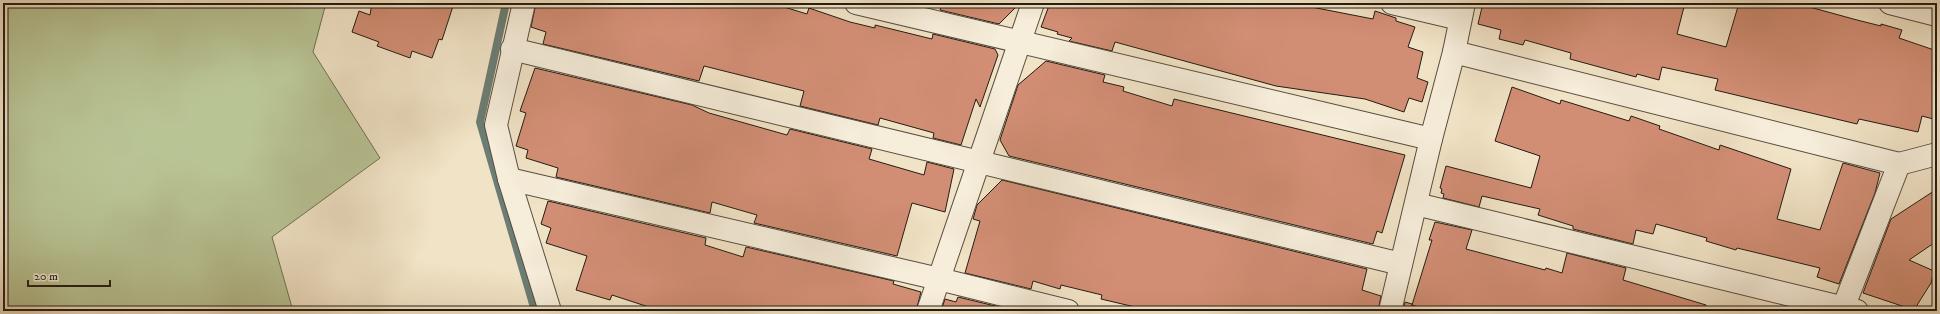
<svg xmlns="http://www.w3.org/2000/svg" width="1940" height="314" viewBox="0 0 1940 314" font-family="'IM FELL DW Pica',serif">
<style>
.green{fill:#b9c495;stroke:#6e7054}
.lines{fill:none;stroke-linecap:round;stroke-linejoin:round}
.stream{stroke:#6b7d74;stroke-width:8}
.building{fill:#d28e75;stroke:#241c13}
.street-casing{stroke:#574e40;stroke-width:24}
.street{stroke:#f6edda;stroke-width:22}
</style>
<rect width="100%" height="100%" fill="#f1e3c6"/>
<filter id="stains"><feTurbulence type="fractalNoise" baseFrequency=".005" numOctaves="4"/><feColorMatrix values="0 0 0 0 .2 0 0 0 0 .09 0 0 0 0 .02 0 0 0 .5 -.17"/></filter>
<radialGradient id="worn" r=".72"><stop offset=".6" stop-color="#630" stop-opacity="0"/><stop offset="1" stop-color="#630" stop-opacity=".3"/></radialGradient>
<path class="green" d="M3 3H326L313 52 380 158 272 237 293 311H3Z"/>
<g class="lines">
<path class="stream" d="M506 3 480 122 535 311"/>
</g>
<g class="building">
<path d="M372 3H454L442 40 439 39 432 58 412 51 410 58 377 46 379 42 352 32 359 11 370 15Z"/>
<path d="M536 3H771L807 14 809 8 850 22 875 28V25L932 39 933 34 995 49 998 55 980 107 976 99 961 145 933 138 934 133 880 118 878 125 800 106 804 91 704 66 699 81 543 44 546 32 531 27Z"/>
<path d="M942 3H1020L999 24 940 10Z"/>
<path d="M1050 3H1291L1373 19 1375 11 1396 18V21L1415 27 1408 47 1423 52 1417 78 1428 82 1422 102 1409 98 1404 112 1365 99 1276 86 1115 42 1112 51 1069 41 1072 38 1057 34 1058 32 1041 27Z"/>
<path d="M1483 3H1685L1677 34 1726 47 1739 3H1795L1857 20 1881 26V24L1902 30 1899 38 1937 51V120L1922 116 1918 132 1859 119 1857 124 1715 90 1718 79 1662 67 1659 80 1637 74 1636 77 1570 59 1571 53 1525 40 1523 45 1499 39 1501 30 1478 24Z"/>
<path d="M1046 61 1105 75 1103 82 1124 87 1123 91 1172 106 1174 99 1405 155 1382 233 1377 231 1373 244 1009 156 1000 140 1018 85Z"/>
<path d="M535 68 692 105 709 113 787 135 790 129 872 149 869 159 924 175 927 162 954 169 945 212 912 203 897 256 754 223 757 215 712 202 710 213 556 177 558 168 526 158 528 150 516 146 526 113 520 111Z"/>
<path d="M1512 87 1560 104 1561 100 1629 121 1631 116 1660 126 1659 129 1719 150 1720 145 1791 169 1777 219 1820 230 1843 163 1880 173 1875 193 1839 284 1817 277 1820 268 1737 248 1736 250 1706 241 1707 238 1656 224 1653 234 1636 230 1633 244 1573 229V226L1538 215 1540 209 1482 196 1479 207 1443 198 1444 194 1441 193 1442 189 1440 188 1446 166 1531 188 1540 156 1495 141Z"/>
<path d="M1002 180 1367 269 1362 290 1381 296 1378 311H1152L1101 299 1102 295 1061 285 1060 289 1033 281 1031 289 965 273 980 221 973 219 977 205Z"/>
<path d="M1937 189V241L1909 260 1934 271 1931 283 1914 310 1863 293 1891 219Z"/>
<path d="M548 201 706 238 705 245 743 257 746 247 894 281 893 284 921 292 916 311H661L612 295 610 300 576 290 587 256 546 243 551 228 541 224Z"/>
<path d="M1435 222 1472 230 1466 249 1545 270 1546 268 1562 273 1567 253 1626 268 1623 280 1706 305V311H1433L1412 305 1432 240H1429Z"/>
<path d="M958 297 1016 311H941L945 299 956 302Z"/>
<path d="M1405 302 1412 304 1411 311H1403Z"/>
</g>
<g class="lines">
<defs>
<g id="street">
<path d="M524 3 496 125 509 179 550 311"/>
<path d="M856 3 1431 139"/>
<path d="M1392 3 1460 19"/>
<path d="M1890 3 1937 15"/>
<path d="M512 49 1401 264"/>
<path d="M1454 52 1899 164"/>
<path d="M509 179 939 279 1068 311"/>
<path d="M1416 204 1857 311"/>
<path d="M928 311 1033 3"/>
<path d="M1390 311 1431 139 1454 52 1464 3"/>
<path d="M1842 311 1899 164 1937 154"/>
</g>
</defs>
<use href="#street" class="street-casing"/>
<use href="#street" class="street"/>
</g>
<rect width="1940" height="314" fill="none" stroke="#f1e3c6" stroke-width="16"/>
<rect x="4" y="4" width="1932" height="306" fill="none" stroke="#241c13" stroke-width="2"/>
<rect x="8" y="8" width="1924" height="298" fill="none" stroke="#241c13"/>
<path d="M28 280v6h82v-6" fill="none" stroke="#241c13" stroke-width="2"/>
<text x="34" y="280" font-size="12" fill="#241c13" stroke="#f6edda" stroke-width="3" paint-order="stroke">20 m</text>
<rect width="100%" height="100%" filter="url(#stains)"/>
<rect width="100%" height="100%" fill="url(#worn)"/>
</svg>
